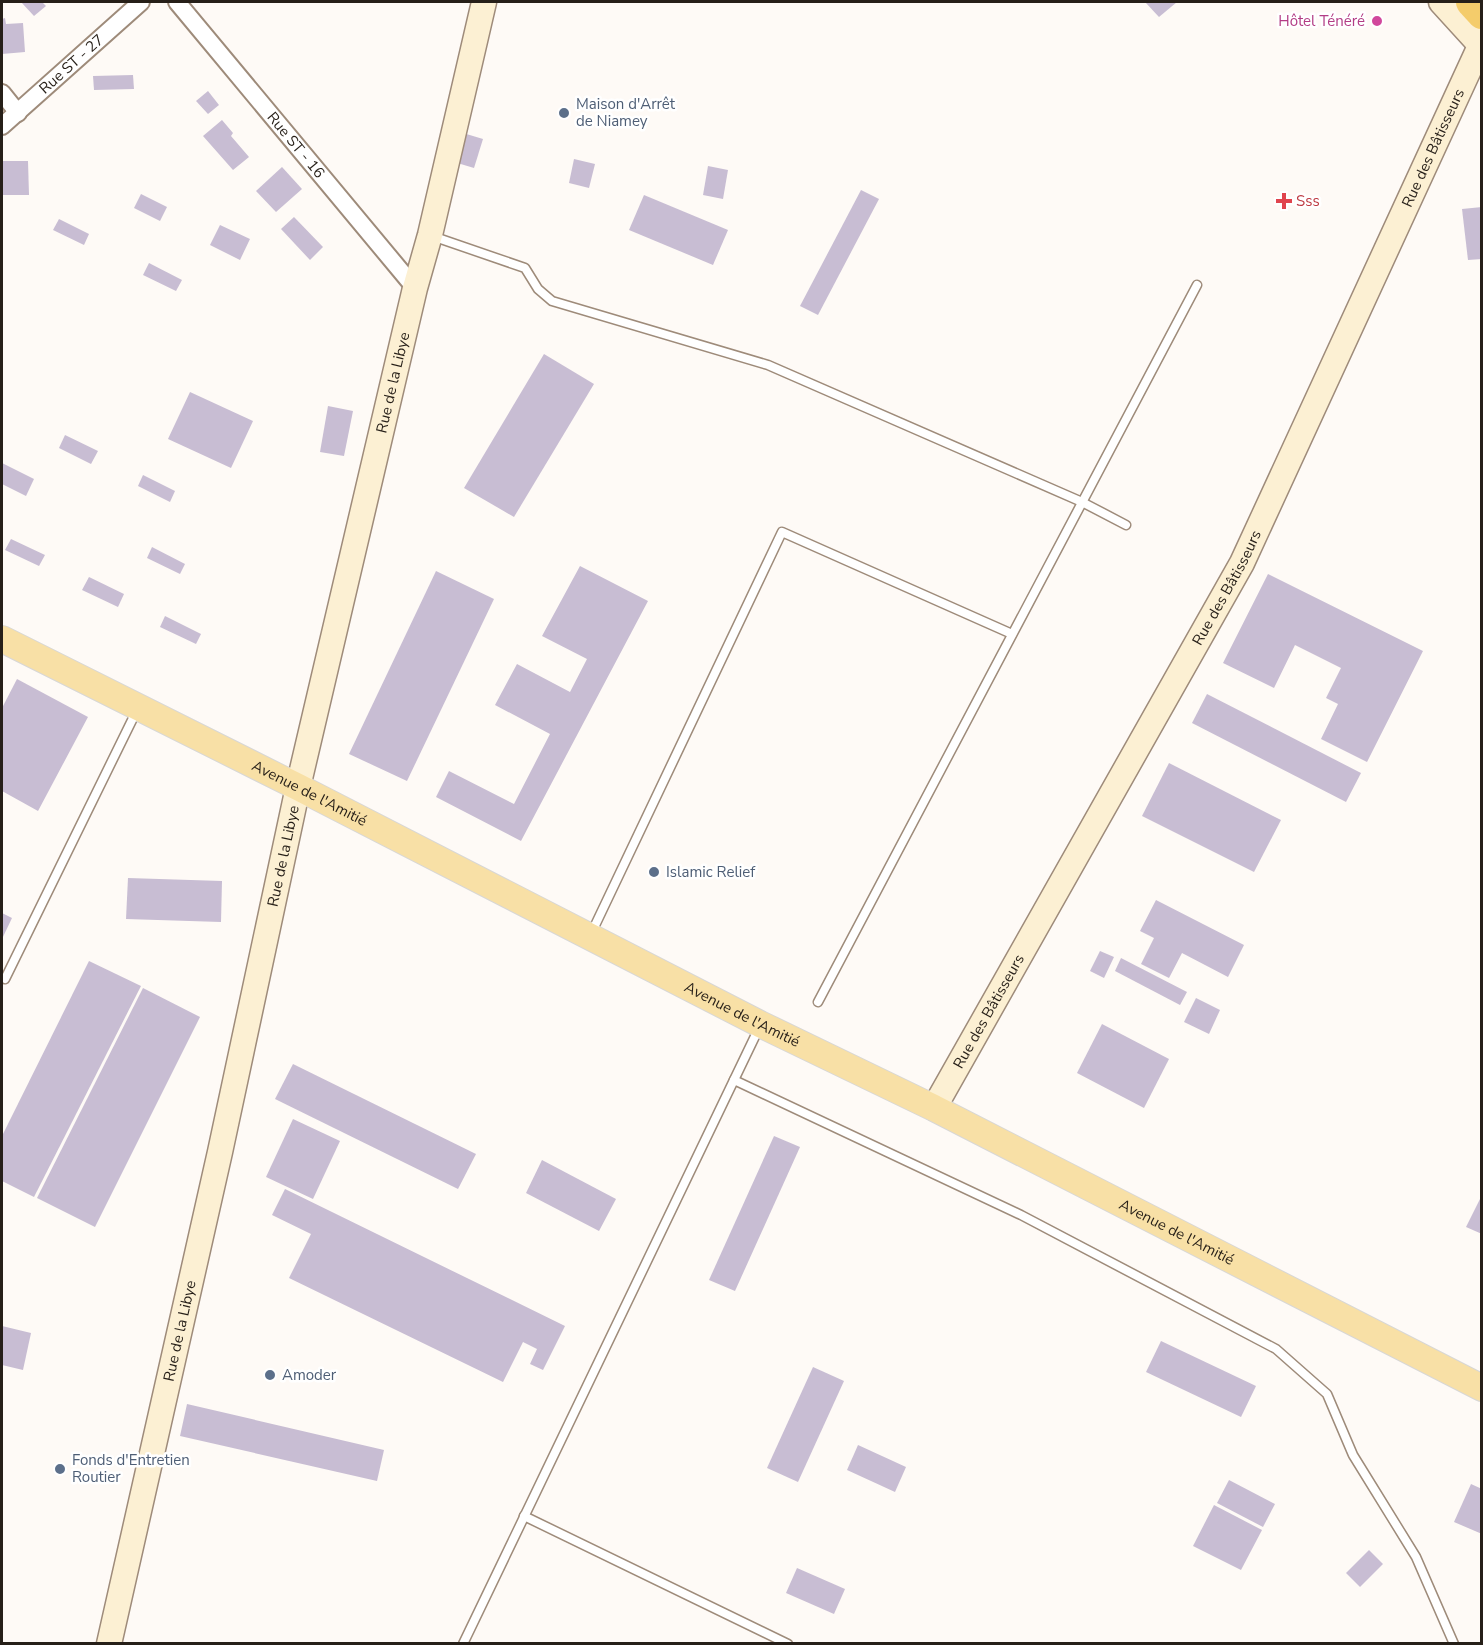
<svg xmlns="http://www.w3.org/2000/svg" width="1483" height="1645" viewBox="0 0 1483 1645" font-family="'Nunito Sans',sans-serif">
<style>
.building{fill:#c8bdd3}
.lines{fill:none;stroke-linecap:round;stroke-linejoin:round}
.lane-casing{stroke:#9e8b7a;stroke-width:11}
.street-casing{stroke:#9e8b7a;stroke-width:20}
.secondary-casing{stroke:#9e8b7a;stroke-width:27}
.primary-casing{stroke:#d8d7d5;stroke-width:28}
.highway-casing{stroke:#d8d7d5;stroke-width:33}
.lane{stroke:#fff;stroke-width:8}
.street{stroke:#fff;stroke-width:16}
.secondary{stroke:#fcf0d3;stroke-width:24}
.primary{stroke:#f8e0a6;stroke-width:26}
.highway{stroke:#f4cc6b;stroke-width:30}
.hotel-dot{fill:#d1479c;stroke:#fff;stroke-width:2}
.service-dot{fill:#5c6f8a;stroke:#fff;stroke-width:2}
.health-dot{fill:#e0444e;stroke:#fff;stroke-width:2}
.labels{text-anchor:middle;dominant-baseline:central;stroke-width:5;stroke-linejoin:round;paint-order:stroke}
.hotel-label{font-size:15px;fill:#b23c85;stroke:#fff;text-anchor:end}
.street-label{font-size:15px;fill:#261f18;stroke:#fff}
.service-label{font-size:15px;fill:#4e5e75;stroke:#fff;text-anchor:start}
.health-label{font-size:15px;fill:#be3a42;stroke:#fff;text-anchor:start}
</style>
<rect width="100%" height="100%" fill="#fefaf6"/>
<g class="building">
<path d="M21 2H42L46 6 34 16Z"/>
<path d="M1145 2H1177L1159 17Z"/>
<path d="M5 18 6 24 23 23 25 52 2 54V19Z"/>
<path d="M133 75 134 89 94 90 93 76Z"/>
<path d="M208 91 219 105 208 114 196 101Z"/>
<path d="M222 120 233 133 231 136 249 157 233 170 203 136Z"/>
<path d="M463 133 483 139 474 168 454 162Z"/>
<path d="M574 159 595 164 589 188 569 183Z"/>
<path d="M2 161H28L29 195H2Z"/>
<path d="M708 166 728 170 723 199 703 195Z"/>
<path d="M282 167 302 189 276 212 256 191Z"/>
<path d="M861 190 879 199 818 315 800 306Z"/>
<path d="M141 194 167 207 160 221 134 208Z"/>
<path d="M644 195 728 230 713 265 629 230Z"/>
<path d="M1482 207V259L1468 260 1462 209Z"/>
<path d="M294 217 323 247 310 260 281 229Z"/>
<path d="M59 219 89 234 84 245 53 230Z"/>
<path d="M220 225 250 239 240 260 210 245Z"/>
<path d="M149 263 182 280 176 291 143 275Z"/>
<path d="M544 354 594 384 514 517 464 488Z"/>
<path d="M190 392 253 421 231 468 168 439Z"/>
<path d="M328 406 353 411 344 456 320 452Z"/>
<path d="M65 435 98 451 91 464 59 448Z"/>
<path d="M2 463 34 479 26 496 2 484Z"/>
<path d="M143 475 175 491 170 502 138 486Z"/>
<path d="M11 539 45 555 39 566 5 550Z"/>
<path d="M152 547 185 564 180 574 147 558Z"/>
<path d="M580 566 648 601 521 841 436 797 449 771 514 804 550 734 495 705 517 664 570 692 587 659 542 636Z"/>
<path d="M436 571 494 599 407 781 349 754Z"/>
<path d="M1268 574 1423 651 1367 762 1321 739 1338 704 1326 698 1341 668 1295 645 1274 688 1223 663Z"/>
<path d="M89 577 124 594 118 607 82 590Z"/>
<path d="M165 616 201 634 196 644 160 627Z"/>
<path d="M17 679 88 717 38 811 2 791V708Z"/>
<path d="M1207 694 1361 773 1346 802 1192 723Z"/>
<path d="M1169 763 1281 820 1254 872 1142 816Z"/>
<path d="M128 878 222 881 221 922 126 919Z"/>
<path d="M1156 900 1244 945 1228 977 1182 953 1169 978 1141 964 1154 938 1140 931Z"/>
<path d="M2 913 12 918 2 939Z"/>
<path d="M1100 951 1114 957 1104 978 1090 971Z"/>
<path d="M1121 958 1187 992 1180 1005 1115 971Z"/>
<path d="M89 961 141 986 34 1197 2 1181V1136Z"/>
<path d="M143 988 200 1017 95 1227 37 1198Z"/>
<path d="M1196 998 1220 1010 1209 1034 1184 1022Z"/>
<path d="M1102 1024 1169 1059 1144 1108 1077 1073Z"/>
<path d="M293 1064 476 1154 458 1189 275 1099Z"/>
<path d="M293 1119 340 1141 313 1199 266 1177Z"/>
<path d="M774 1136 800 1147 735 1291 709 1280Z"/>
<path d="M542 1160 616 1199 599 1231 526 1193Z"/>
<path d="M285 1189 565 1326 543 1370 530 1364 537 1349 523 1342 503 1382 289 1278 311 1234 272 1215Z"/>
<path d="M1482 1195V1234L1466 1227Z"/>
<path d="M2 1326 31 1333 23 1370 2 1365Z"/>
<path d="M1161 1341 1256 1386 1241 1417 1146 1372Z"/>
<path d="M813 1367 844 1381 798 1482 767 1468Z"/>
<path d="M187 1404 384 1450 377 1481 180 1436Z"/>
<path d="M858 1445 906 1467 895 1492 847 1470Z"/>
<path d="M1229 1480 1275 1504 1263 1527 1217 1503Z"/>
<path d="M1471 1484 1482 1489V1534L1454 1522Z"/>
<path d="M1214 1505 1262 1530 1241 1570 1193 1546Z"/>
<path d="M1369 1550 1383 1564 1360 1587 1346 1573Z"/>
<path d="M797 1568 845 1589 834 1614 786 1593Z"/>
</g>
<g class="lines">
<defs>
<g id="lane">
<path d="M432 236 525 268 538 289 552 301 768 365 1082 502 1126 525"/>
<path d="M590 936 782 532 1012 634"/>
<path d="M5 979 137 710"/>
<path d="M818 1002 1197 285"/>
<path d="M734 1080 1021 1215 1276 1349 1327 1394 1353 1455 1416 1557 1454 1644"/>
<path d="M524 1516 788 1644"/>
<path d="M463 1644 759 1028"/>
</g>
<g id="street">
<path id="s1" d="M177 2 415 288"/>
<path d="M2 93 18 113"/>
<path id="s2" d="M2 126 141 2"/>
</g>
<g id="secondary">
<path d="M1441 2 1482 47"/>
<path id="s3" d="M934 1108 1242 563 1480 46"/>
<path id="s4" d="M109 1644 220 1152 298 787 415 288 430 235 484 2"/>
</g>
<g id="primary">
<path id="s5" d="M2 639 298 787 760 1024 934 1108 1482 1388"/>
</g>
<path id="highway" d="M1471 2 1482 14"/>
</defs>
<use href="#lane" class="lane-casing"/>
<use href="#street" class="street-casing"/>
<use href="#secondary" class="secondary-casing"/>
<use href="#primary" class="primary-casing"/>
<use href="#highway" class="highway-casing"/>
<use href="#lane" class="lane"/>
<use href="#street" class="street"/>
<use href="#secondary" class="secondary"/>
<use href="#primary" class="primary"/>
<use href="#highway" class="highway"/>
</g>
<circle class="hotel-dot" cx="1377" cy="21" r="6"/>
<g class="service-dot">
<circle cx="564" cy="113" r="6"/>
<circle cx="654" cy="872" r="6"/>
<circle cx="270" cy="1375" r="6"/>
<circle cx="60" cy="1469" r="6"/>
</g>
<path class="health-dot" d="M1281 192h6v6h6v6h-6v6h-6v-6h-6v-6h6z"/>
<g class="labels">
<g class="hotel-label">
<text x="1365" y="21">Hôtel Ténéré</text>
</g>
<g class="street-label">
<text stroke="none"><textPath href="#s2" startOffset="93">Rue ST - 27</textPath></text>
<text stroke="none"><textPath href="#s1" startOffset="186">Rue ST - 16</textPath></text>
<text stroke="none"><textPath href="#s3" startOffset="1083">Rue des Bâtisseurs</textPath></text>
<text stroke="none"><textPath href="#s4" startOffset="1293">Rue de la Libye</textPath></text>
<text stroke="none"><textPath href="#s3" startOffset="597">Rue des Bâtisseurs</textPath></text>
<text stroke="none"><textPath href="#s5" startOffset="344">Avenue de l'Amitié</textPath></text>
<text stroke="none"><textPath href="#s4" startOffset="807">Rue de la Libye</textPath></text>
<text stroke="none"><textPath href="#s3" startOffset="111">Rue des Bâtisseurs</textPath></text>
<text stroke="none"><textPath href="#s5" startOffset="830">Avenue de l'Amitié</textPath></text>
<text stroke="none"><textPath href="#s5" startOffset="1316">Avenue de l'Amitié</textPath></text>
<text stroke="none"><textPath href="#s4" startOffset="321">Rue de la Libye</textPath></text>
</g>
<g class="service-label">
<text x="576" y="104">Maison d'Arrêt<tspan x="576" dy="17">de Niamey</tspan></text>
<text x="666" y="872">Islamic Relief</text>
<text x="282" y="1375">Amoder</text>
<text x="72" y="1460">Fonds d'Entretien<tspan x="72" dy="17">Routier</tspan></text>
</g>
<g class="health-label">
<text x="1296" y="201">Sss</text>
</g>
</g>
<rect width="1483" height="1645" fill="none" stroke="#261f18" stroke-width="6"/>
</svg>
